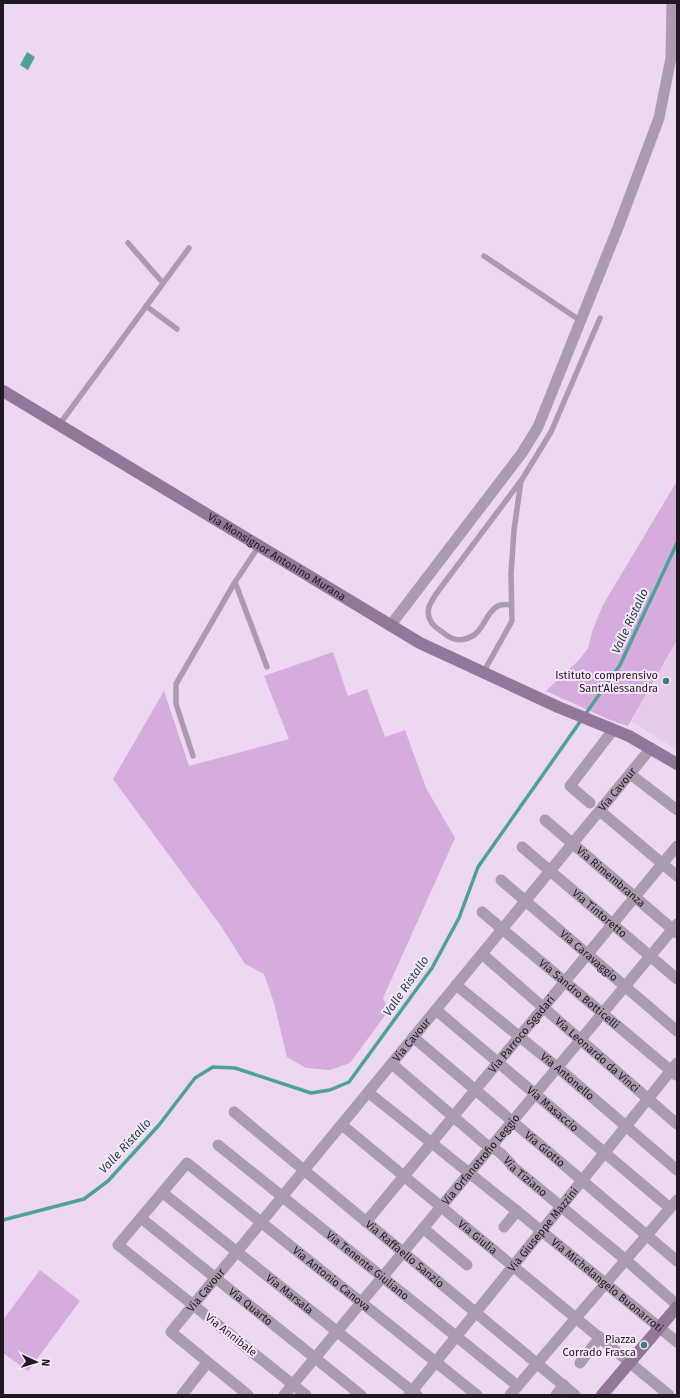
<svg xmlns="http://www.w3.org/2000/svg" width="680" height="1398" viewBox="0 0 680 1398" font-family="'Fira Sans',sans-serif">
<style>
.built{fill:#e6cbeb}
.green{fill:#d5acdd}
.water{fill:#4ea295}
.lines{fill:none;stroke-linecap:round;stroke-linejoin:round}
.stream{stroke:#4ea295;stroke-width:3.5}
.lane{stroke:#ac9ab0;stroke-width:5.5}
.street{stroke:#ac9ab0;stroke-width:11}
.secondary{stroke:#927798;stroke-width:12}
.poi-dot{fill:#3b8075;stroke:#f8e7fc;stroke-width:1.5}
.labels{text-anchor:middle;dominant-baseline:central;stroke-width:4;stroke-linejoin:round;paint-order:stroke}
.street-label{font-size:11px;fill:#201821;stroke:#f8e7fc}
.poi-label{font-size:11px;fill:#201821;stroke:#f8e7fc;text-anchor:end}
.water-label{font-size:12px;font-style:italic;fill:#1e463f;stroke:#f8e7fc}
</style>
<rect width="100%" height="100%" fill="#edd8f2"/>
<path class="built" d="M677 640V750L631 721Z"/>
<g class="green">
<path d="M677 481V640L628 726 610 720 546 691 579 660 588 648 593 629 603 605Z"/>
<path d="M333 652 348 696 367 689 385 737 405 730 426 788 455 838 383 998 389 1010 350 1063 330 1070 306 1068 287 1057 274 1003 264 974 245 964 221 926 113 779 164 691 189 766 289 739 264 676Z"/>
<path d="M40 1270 80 1301 28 1371 3 1353V1320Z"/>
</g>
<path class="water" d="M27 52 35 57 28 70 20 65Z"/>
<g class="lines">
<path class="stream" d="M3 1220 84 1199 108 1181 159 1125 195 1078 213 1067 235 1068 311 1093 330 1090 349 1082 432 968 459 918 478 867 620 665 677 543"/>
<g class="lane">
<path d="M128 243 163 283"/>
<path d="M484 256 581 321"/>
<path d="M146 306 177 329"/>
<path d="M59 425 189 248"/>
<path d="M235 582 267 667"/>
<path d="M511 605C505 604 500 604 496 607 483 617 483 635 465 639 457 641 451 639 445 634 438 629 431 625 429 617 426 608 432 601 436 594L520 482"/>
<path d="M483 673 512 621 511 574 514 530 521 481 551 432 600 318"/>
<path d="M193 756 176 704V684L235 582 259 546"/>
</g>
<g class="street">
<path d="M390 626 522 453 538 427 619 225 659 118 671 58 672 3"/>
<path d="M630 774 677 810"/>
<path d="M590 803 570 786 613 730"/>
<path d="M600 811 677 876"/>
<path id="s1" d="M545 820 677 933"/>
<path id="s2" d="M522 847 677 979"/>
<path id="s3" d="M501 880 677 1031"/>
<path id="s4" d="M482 912 676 1075"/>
<path id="s5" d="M482 954 677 1124"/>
<path id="s6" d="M456 985 557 1067 677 1170"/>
<path id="s7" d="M436 1010 670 1208"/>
<path id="s8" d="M413 1037 677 1261"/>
<path id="s9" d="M392 1064 484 1143C496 1148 505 1156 513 1167L626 1260 677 1305"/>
<path id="s10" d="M369 1093 517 1211 677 1342"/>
<path id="s11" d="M234 1112 575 1395"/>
<path id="s12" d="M342 1125 669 1395"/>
<path id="s13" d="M218 1145 518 1386"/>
<path id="s14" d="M163 1193 417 1395"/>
<path id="s15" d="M141 1218 361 1395"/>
<path id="s16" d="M366 1222 677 846"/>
<path d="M504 1227 517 1211"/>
<path d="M423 1228 467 1265"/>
<path d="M580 1363 600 1337"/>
<path d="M182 1395 207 1363"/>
<path id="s17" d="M248 1395 171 1332 651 748"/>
<path id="s18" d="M284 1395 677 924"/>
<path id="s19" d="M306 1395 118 1245 187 1163 477 1395"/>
<path id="s20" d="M409 1395 677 1063"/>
<path d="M510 1395 677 1200"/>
<path d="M556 1395 564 1385"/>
</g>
<g class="secondary">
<path id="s21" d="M3 391 420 643 558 707 629 736 677 764"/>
<path d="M602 1395 677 1307"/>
</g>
</g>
<g class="poi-dot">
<circle cx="666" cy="681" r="4"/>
<circle cx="644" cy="1345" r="4"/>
</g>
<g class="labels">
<g class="street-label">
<text stroke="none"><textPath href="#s21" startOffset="320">Via Monsignor Antonino Murana</textPath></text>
<text stroke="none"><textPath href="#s17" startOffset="802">Via Cavour</textPath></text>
<text stroke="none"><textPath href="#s1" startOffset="87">Via Rimembranza</textPath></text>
<text stroke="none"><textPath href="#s2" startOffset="102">Via Tintoretto</textPath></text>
<text stroke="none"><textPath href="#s3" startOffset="116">Via Caravaggio</textPath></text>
<text stroke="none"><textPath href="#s4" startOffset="127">Via Sandro Botticelli</textPath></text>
<text stroke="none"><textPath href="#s16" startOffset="244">Via Parroco Sgadari</textPath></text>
<text stroke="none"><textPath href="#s17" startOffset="478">Via Cavour</textPath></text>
<text stroke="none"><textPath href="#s5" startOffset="153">Via Leonardo da Vinci</textPath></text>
<text stroke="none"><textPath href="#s6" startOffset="144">Via Antonello</textPath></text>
<text stroke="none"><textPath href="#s7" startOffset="153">Via Masaccio</textPath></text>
<text stroke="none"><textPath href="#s8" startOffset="173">Via Giotto</textPath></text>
<text stroke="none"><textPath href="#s18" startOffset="307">Via Orfanotrofio Leggio</textPath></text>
<text stroke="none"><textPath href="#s9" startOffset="175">Via Tiziano</textPath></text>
<text stroke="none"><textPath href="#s20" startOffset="213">Via Giuseppe Mazzini</textPath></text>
<text stroke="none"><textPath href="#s12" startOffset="176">Via Giulia</textPath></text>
<text stroke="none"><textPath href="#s11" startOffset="222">Via Raffaello Sanzio</textPath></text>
<text stroke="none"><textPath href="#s13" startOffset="192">Via Tenente Giuliano</textPath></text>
<text stroke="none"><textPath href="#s19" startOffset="533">Via Antonio Canova</textPath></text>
<text stroke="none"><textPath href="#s10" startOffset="306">Via Michelangelo Buonarroti</textPath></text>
<text stroke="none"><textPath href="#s17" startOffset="154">Via Cavour</textPath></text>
<text stroke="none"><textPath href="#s14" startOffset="162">Via Marsala</textPath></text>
<text stroke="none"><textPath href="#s15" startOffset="141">Via Quarto</textPath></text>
<text transform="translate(231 1335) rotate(38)">Via Annibale</text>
</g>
<g class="poi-label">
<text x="658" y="675">Istituto comprensivo<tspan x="658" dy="13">Sant'Alessandra</tspan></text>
<text x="636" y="1339">Piazza<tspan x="636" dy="13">Corrado Frasca</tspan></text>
</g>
<g class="water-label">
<text transform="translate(630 621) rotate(-65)">Valle Ristallo</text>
<text transform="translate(406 986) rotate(-55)">Valle Ristallo</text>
<text transform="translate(125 1146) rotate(-47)">Valle Ristallo</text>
</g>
</g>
<rect width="680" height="1398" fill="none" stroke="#201821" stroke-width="8"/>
<g transform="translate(36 1362) rotate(94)" stroke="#f8e7fc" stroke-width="3" paint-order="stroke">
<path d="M0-3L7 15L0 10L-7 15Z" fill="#201821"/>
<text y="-6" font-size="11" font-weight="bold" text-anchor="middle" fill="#201821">N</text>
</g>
</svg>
